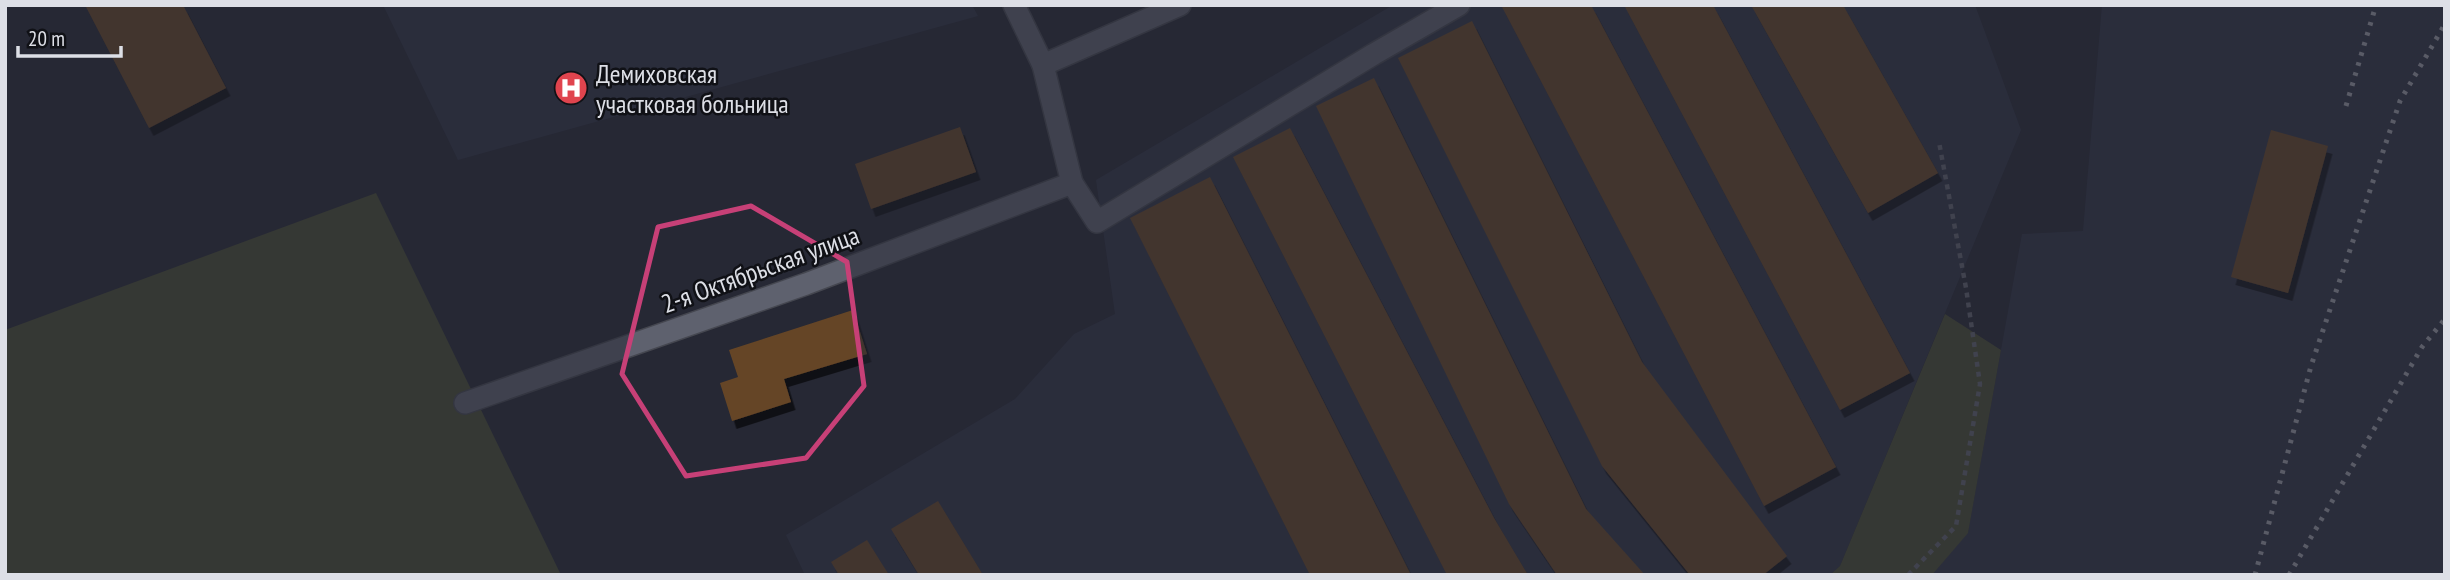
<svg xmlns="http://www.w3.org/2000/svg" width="2450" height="580" viewBox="0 0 2450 580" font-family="'PT Sans Narrow',sans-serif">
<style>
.built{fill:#303444}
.green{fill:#484c33}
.building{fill:#654526;filter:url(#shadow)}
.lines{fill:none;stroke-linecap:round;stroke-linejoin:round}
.minor-casing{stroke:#454750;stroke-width:24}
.path{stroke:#60626d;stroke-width:4.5;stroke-dasharray:5 5;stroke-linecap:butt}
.minor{stroke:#5e616e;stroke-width:21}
.rail{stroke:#989aa3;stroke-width:5;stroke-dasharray:3.5 7;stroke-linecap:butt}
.marked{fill:none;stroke:#c74077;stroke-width:5;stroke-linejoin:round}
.labels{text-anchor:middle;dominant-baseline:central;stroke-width:5;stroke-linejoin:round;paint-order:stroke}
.poi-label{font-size:26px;fill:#dddfe6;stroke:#101116;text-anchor:start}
.street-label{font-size:26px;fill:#dddfe6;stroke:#101116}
</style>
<defs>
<filter id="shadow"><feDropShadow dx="4.5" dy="8" stdDeviation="0" flood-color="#0009"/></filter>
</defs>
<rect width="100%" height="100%" fill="#262834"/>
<g class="built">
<path d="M383 5H972L978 16 458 160Z"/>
<path d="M1393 5H1975L2021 130 1840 566 1830 575H805L786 535 1015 399 1074 334 1115 314 1096 180Z"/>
<path d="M2102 5H2445V575H1932L1968 532 2022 234 2083 231Z"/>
</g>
<g class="green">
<path d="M376 193 561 575H5V330Z"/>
<path d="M1945 314 2001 350 1968 533 1932 575H1830L1840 566Z"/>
</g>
<g class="building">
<path d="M85 5H183L226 88 149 128Z"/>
<path d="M1501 5H1591L1836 467 1764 506Z"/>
<path d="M1624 5H1713L1910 373 1840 410Z"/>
<path d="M1751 5H1843L1938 173 1868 213Z"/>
<path d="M1472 21 1642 362 1787 556 1763 575H1690L1602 466 1398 58Z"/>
<path d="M1374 78 1586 509 1645 575H1557L1509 504 1316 106Z"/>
<path d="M960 127 976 172 871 209 855 164Z"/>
<path d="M1290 128 1494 518 1528 575H1447L1233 157Z"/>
<path d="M2271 130 2328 146 2288 293 2231 277Z"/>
<path d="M1210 177 1411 575H1310L1130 218Z"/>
<path d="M853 310 867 354 784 379 791 402 732 421 720 383 738 377 729 350Z"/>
<path d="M938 501 983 575H919L891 529Z"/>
<path d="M867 540 889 575H839L831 562Z"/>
</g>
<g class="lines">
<defs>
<g id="minor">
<path d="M1014 5 1043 65 1072 183 1097 222 1374 54 1459 5"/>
<path d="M1043 65 1180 5"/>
<path d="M465 403 806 284 1072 183"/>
</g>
</defs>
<use href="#minor" class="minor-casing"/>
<path class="path" d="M1908 575 1956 526 1980 384 1966 288 1939 142"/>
<use href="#minor" class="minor"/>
<g class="rail">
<path d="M2346 106 2376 5"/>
<path d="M2255 575 2311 366 2400 101 2445 24"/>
<path d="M2289 575 2422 347 2445 319"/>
</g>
</g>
<path d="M0 0H2450V580H0ZM751 206 847 262 864 386 806 458 686 476 622 374 658 227Z" fill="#262834" fill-opacity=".55" fill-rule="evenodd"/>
<path class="marked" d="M751 206 847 262 864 386 806 458 686 476 622 374 658 227Z"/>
<defs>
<symbol id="hospital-disc" viewBox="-11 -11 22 22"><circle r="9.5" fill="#e0444e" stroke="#101116"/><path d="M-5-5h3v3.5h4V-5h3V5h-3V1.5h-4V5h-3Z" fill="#fff"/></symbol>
</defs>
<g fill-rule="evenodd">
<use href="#hospital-disc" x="552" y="69" width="38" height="38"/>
</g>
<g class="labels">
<g class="poi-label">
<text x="596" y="73">Демиховская<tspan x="596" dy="30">участковая больница</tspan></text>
</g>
<g class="street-label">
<text transform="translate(760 269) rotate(-20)">2-я Октябрьская улица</text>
</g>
</g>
<rect width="2450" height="580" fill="none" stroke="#dddfe6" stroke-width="14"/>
<path d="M18 46v10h103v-10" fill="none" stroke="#dddfe6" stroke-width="3.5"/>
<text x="28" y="46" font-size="21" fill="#dddfe6" stroke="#101116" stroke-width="5" paint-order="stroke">20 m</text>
</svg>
